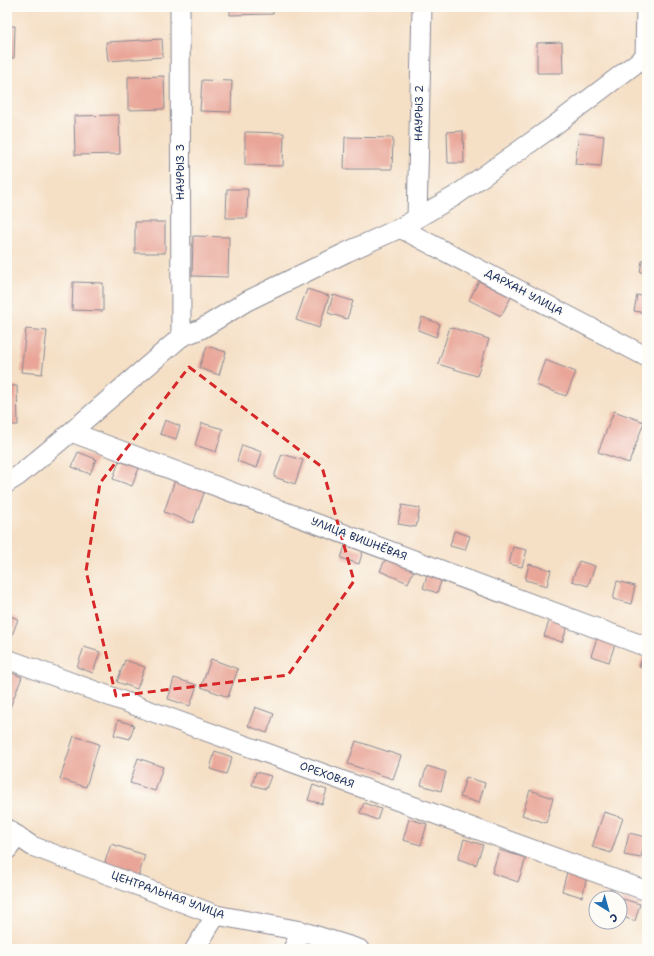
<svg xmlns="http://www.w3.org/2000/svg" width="654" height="956" viewBox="0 0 654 956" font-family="'Shantell Sans',sans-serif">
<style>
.building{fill:#e9a698}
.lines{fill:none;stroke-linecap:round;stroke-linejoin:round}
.street-casing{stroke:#888792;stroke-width:21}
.street{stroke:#fff;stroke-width:19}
.marked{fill:none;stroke:#d62828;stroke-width:3;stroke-dasharray:8 5;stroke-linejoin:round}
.labels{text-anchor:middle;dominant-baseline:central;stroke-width:3.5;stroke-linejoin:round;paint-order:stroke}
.street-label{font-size:11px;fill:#1b2f5e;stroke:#fdfcf7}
</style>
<rect width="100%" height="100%" fill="#fdfcf7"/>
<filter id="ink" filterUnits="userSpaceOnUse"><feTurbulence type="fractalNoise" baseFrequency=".025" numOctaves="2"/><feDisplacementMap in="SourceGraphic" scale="8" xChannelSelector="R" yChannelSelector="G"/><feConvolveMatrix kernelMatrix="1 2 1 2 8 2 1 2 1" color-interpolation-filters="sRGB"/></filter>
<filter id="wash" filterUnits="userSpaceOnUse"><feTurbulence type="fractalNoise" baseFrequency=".012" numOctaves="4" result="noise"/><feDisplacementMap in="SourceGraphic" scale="16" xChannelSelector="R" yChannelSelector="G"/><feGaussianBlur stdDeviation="0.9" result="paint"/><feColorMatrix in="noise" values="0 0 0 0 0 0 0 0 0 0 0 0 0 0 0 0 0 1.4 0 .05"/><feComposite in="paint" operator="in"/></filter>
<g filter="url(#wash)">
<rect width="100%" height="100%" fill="#f5dfc5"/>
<g id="blocks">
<g class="building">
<path d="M230 7H273V14L230 15Z"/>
<path d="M7 26H15L14 58H7Z"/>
<path d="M162 39 163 57 108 61 106 42Z"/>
<path d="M562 42 563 73H537V43Z"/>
<path d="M164 76 165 109 128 110V77Z"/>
<path d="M202 80 232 81 231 112 200 111Z"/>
<path d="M119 115 120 154 75 155 74 116Z"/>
<path d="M463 131 464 163H448L447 132Z"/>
<path d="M245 132 284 133 283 166 245 165Z"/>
<path d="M579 133 604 136 601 166 575 164Z"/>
<path d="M345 137 393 138 392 169H344Z"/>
<path d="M227 189H248L247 218H226Z"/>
<rect x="135" y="222" width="30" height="31"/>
<path d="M193 236 229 237 228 277 192 276Z"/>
<path d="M642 261H647V273L640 272Z"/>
<path d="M479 281 511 297 501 316 469 300Z"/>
<path d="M73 282 103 283V311L72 310Z"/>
<path d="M307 289 329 296 319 328 296 320Z"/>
<path d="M333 295 353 301 347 319 328 313Z"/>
<path d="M637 295 647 297V313L634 311Z"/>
<path d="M422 317 440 324 436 337 418 330Z"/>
<path d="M450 327 489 339 477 376 438 364Z"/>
<path d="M26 329 47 331 42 374 21 372Z"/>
<path d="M207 346 226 352 219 375 199 368Z"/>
<path d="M545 360 576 372 566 396 536 385Z"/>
<path d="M7 386H17L18 425H7Z"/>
<path d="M614 411 644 422 629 463 598 452Z"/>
<path d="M165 420 180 426 176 439 160 434Z"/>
<path d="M202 423 223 429 216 452 195 445Z"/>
<path d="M242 445 262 452 257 468 237 461Z"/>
<path d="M78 452 96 459 90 474 72 467Z"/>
<path d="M282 454 303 460 295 484 274 477Z"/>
<path d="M119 461 139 468 132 486 113 479Z"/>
<path d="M176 477 206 488 193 523 164 512Z"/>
<path d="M402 505 420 508 416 527 398 524Z"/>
<path d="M454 531 470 536 465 550 450 546Z"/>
<path d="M345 546 363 550 359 564 341 558Z"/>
<path d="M513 547 527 550 522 567 509 564Z"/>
<path d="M389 551 417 563 408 583 380 571Z"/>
<path d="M579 561 595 566 588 586 572 581Z"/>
<path d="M529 564 551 570 547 586 525 580Z"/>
<path d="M429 571 443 576 437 593 423 588Z"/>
<path d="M617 581 635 586 631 604 613 599Z"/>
<path d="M552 613 570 620 562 642 544 636Z"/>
<path d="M7 615 18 619 10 641 7 640Z"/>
<path d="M599 632 617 638 609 662 591 656Z"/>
<path d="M647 646V670L639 667Z"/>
<path d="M84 647 100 652 93 673 77 667Z"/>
<path d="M211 659 238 669 228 697 201 687Z"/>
<path d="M125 660 145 667 137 689 117 682Z"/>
<path d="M7 671 22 677 7 715Z"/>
<path d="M174 678 197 685 190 706 168 699Z"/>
<path d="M255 707 274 714 267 733 248 726Z"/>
<path d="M118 720 134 725 130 739 114 735Z"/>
<path d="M74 736 99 744 86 787 60 779Z"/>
<path d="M356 741 401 756 393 779 348 764Z"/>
<path d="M215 751 232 757 226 774 210 769Z"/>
<path d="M138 758 163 767 155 791 130 783Z"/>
<path d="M427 766 446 772 441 791 421 785Z"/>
<path d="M256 772 271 776 266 789 252 785Z"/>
<path d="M466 777 485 783 479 803 460 797Z"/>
<path d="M313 785 327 790 322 804 308 800Z"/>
<path d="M530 790 553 798 546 823 522 815Z"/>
<path d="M364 803 381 809 377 820 360 813Z"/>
<path d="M604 812 623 818 611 853 592 847Z"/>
<path d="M409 819 427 824 421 845 403 840Z"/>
<path d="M629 833 646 837 641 858 624 855Z"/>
<path d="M464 839 483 845 476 865 458 859Z"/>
<path d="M111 844 145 855 138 877 104 865Z"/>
<path d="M499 850 526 858 518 882 492 873Z"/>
<path d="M567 872 587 877 582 897 562 891Z"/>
<path d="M623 899 640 904 635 921 620 916V911Z"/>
</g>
</g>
</g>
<g filter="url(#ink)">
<use href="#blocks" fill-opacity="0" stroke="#888792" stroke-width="1"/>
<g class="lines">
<defs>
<g id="street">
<path d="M180 7 181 337"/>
<path d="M645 57 646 7"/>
<path d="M417 218 422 7"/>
<path d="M400 228 647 357"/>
<path d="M71 432 647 647"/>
<path d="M7 483 18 476 71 432 181 337 201 329 247 301 347 252 400 228 455 196 551 128 647 55"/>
<path d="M7 659 647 891"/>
<path d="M7 829 32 846 216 915 301 931 359 949"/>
<path d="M7 850 18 836"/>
<path d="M195 949 216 915"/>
<path d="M293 949 301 931"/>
</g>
</defs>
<use href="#street" class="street-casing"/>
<use href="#street" class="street"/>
</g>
</g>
<path class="marked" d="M189 367 322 467 354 581 288 675 116 696 86 571 100 483Z"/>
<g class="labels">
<g class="street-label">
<text transform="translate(419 113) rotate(-89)">НАУРЫЗ 2</text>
<text transform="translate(180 172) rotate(-90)">НАУРЫЗ 3</text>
<text transform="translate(524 292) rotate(28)">ДАРХАН УЛИЦА</text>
<text transform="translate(359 539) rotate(21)">УЛИЦА ВИШНЁВАЯ</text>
<text transform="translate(327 775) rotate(20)">ОРЕХОВАЯ</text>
<text transform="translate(168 895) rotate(20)">ЦЕНТРАЛЬНАЯ УЛИЦА</text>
</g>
</g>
<rect width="654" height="956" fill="none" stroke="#fdfcf7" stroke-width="24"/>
<g transform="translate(608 910) rotate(143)"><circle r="19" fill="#fdfcf7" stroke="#a3aaba"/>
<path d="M0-3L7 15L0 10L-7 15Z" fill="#1f6fb2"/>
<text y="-6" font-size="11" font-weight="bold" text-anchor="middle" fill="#1b2f5e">С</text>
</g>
</svg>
